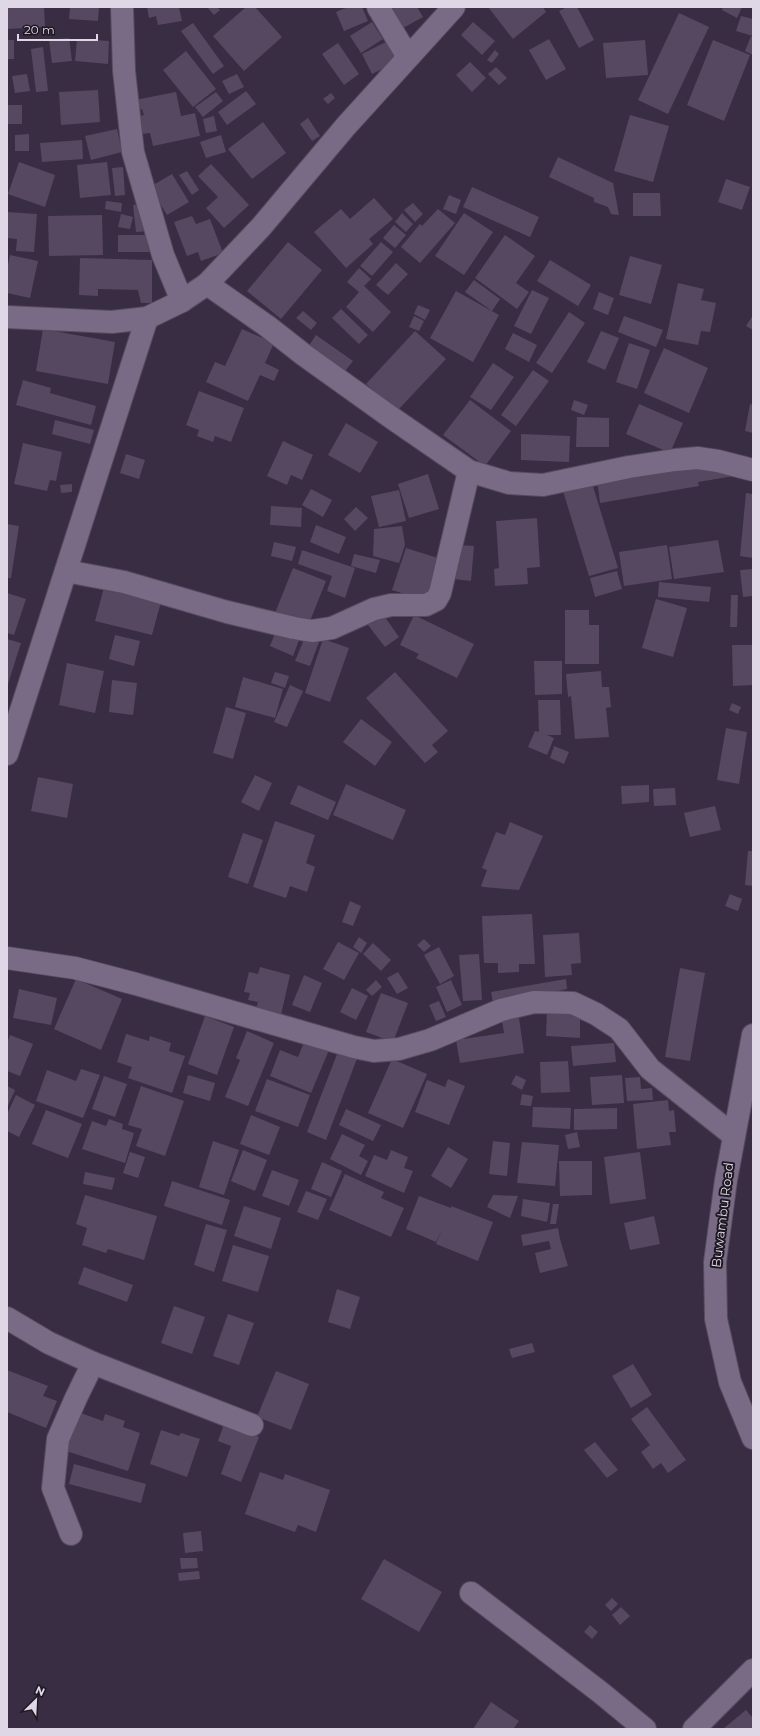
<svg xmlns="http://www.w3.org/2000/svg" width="760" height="1736" viewBox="0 0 760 1736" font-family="Montserrat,sans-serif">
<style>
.building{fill:#554860}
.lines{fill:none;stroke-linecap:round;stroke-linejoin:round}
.minor-casing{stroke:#554b5e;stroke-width:24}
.minor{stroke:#796b85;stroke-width:22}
.labels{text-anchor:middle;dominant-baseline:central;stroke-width:4;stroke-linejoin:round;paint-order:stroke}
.street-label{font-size:13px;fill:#dfd7e6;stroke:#1d1822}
</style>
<rect width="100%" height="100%" fill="#392d43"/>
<g class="building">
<path d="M7 7H44L45 27 7 29Z"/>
<path d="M70 7H99L98 21 69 19Z"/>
<path d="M147 7H179L182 21 158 25 156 16 149 18Z"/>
<path d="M207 7H217L220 10 214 15Z"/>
<path d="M246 7H255L282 37 244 71 213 36Z"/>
<path d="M348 7H362L368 21 344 31 336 12Z"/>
<path d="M391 7H417L423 17 403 28Z"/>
<path d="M488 7H543L546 12 513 39Z"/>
<path d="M567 7H577L594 40 579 48 559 11Z"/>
<path d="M723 7H742L737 18 722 10Z"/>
<path d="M679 13 709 27 668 114 638 100Z"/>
<path d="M741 16 753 19V36L736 31Z"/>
<path d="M372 22 383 39 361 53 350 36Z"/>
<path d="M473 22 495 41 482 55 461 35Z"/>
<path d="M193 23 224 66 213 74 181 31Z"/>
<path d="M751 36 753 37V55L745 51Z"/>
<path d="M69 38 72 61 52 63 49 40Z"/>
<path d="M77 39 109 41 108 64 75 61Z"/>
<path d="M549 39 566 69 546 80 529 50Z"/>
<rect x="7" y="40" width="7" height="19"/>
<path d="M645 40 648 75 606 78 603 43Z"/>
<path d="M713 40 750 55 724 121 687 105Z"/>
<path d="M388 41 398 61 372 74 362 54Z"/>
<path d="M338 43 359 74 344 85 322 54Z"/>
<path d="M43 47 48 91 36 92 31 49Z"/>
<path d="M495 50 499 54 492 63 487 60Z"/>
<path d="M186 51 216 89 193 107 163 70Z"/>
<path d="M470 62 486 78 472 92 456 75Z"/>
<path d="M496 67 507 78 499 85 488 74Z"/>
<path d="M27 74 30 91 15 93 12 76Z"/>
<path d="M237 74 244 87 229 94 222 81Z"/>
<path d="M98 90 100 122 61 125 59 92Z"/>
<path d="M246 91 256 104 227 125 218 112Z"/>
<path d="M176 92 181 116 195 113 200 136 153 146 150 133 142 134 138 116 144 115 142 109 138 110 135 100Z"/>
<path d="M216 92 223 101 203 117 195 107Z"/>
<path d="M331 93 335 98 328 104 323 99Z"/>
<rect x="7" y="105" width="15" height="19"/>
<path d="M630 115 669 126 653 182 614 171Z"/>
<path d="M214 116 217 131 206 133 203 119Z"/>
<path d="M308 118 320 136 312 141 300 124Z"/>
<path d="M263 122 286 153 252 179 228 149Z"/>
<path d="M117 129 122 152 91 160 85 136Z"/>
<path d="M29 134V151H15V135Z"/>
<path d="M221 135 226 152 206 158 200 142Z"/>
<path d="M82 140 83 159 42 162 40 143Z"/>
<path d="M558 157 613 183 619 215 611 214 608 207 594 202V198L549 177Z"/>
<path d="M19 162 55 175 45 207 8 194Z"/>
<path d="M107 162 111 195 80 198 77 165Z"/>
<path d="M211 164 249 205 224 228 206 208 218 197 198 176Z"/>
<path d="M123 167 125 195 115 196 112 168Z"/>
<path d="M187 171 199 190 192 195 179 175Z"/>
<path d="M172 174 189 202 167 215 150 187Z"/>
<path d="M726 179 750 187 742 210 718 202Z"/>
<path d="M472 187 539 217 530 237 463 207Z"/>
<path d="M633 193H660L661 216H633Z"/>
<path d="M449 195 461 200 456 214 443 209Z"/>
<path d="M374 198 393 219 369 239 373 244 346 268 314 232 341 209 350 219Z"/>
<path d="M106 201 122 203 121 212 105 209Z"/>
<path d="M413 203 423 214 415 222 404 210Z"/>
<path d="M147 204 149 231 136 232 133 205Z"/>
<path d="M438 209 455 223 420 263 401 247 420 224 422 226Z"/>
<path d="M7 212 37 214 34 252 16 251 17 239 7 238Z"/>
<path d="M402 213 413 224 406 232 395 222Z"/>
<path d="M464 213 493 232 464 275 435 256Z"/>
<path d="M121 214 133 217 130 229 118 227Z"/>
<path d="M102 215 103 255 49 256 48 216Z"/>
<path d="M192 216 196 224 210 219 223 253 201 261 198 252 187 256 174 222Z"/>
<path d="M394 225 406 235 395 248 383 238Z"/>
<rect x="118" y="235" width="35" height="17"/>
<path d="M505 235 535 256 516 283 529 292 517 309 475 278Z"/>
<path d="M288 242 322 270 281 319 247 291Z"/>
<path d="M381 242 393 252 372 276 360 266Z"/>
<path d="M10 255 38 261 30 298 7 293V270Z"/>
<path d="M630 256 662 265 651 304 619 295Z"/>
<path d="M80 258 152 260V303H141L138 290 98 289V296L79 295Z"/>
<path d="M550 260 591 285 578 306 537 281Z"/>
<path d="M396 263 408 274 388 295 376 285Z"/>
<path d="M359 268 371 279 364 286 391 312 373 332 346 307 359 292 347 282Z"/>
<path d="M474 280 500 299 492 311 465 292Z"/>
<path d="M678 283 704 289 701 300 716 303 710 332 701 331 698 345 666 339Z"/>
<path d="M532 290 549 298 531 334 514 326Z"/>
<path d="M456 291 499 315 473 362 430 338Z"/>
<path d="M599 292 614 298 608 315 593 309Z"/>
<path d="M418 305 430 310 425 320 414 314Z"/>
<path d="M341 309 368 335 359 344 332 318Z"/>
<path d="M303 311 317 323 311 330 296 318Z"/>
<path d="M569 312 585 323 552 373 536 363Z"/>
<path d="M753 315V330L746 326Z"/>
<path d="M414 316 424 321 419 331 409 327Z"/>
<path d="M624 316 663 330 656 347 618 332Z"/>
<path d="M43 329 115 342 108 384 36 371Z"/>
<path d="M242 329 274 343 265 363 279 370 274 381 260 375 248 401 206 382 215 362 225 366Z"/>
<path d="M415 331 446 359 397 411 366 384Z"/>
<path d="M601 331 619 338 605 370 587 362Z"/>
<path d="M513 333 537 345 529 362 505 349Z"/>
<path d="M316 335 353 361 342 375 306 350Z"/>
<path d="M629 343 650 350 637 389 616 382Z"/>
<path d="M664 348 708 368 689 413 644 393Z"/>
<path d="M493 363 514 377 491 410 470 397Z"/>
<path d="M533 370 549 381 516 426 501 415Z"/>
<path d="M23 380 51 388 50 393 96 406 91 425 16 405Z"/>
<path d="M199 391 244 408 231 442 215 436 213 442 197 436 199 430 186 425Z"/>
<path d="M470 400 511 431 485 466 443 435Z"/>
<path d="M574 400 588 405 584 415 571 410Z"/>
<path d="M639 404 683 423 670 453 626 434Z"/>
<path d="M750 404 753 405V433L745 431Z"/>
<path d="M577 417 609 418V447H576Z"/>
<path d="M55 420 94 430 90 444 52 434Z"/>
<path d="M346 423 378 442 360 473 328 455Z"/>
<path d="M521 434 570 436 569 462 521 460Z"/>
<path d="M283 441 313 455 302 480 291 475 287 485 267 476Z"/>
<path d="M23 443 62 452 56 481 50 480 47 491 14 484Z"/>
<path d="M126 454 145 460 139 479 120 473Z"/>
<path d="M693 465 732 471 734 476 698 482 699 486 600 503 597 479Z"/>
<path d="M428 474 439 509 409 518 398 484Z"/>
<path d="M592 483 618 568 589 576 563 491Z"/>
<path d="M72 484V492L61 493 60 485Z"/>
<path d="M311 489 332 500 323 517 302 505Z"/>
<path d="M399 490 406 521 379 527 371 496Z"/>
<path d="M746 493 753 494V558L740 556Z"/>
<path d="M271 506 302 508 301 527 270 525Z"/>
<path d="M356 507 368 518 355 531 344 519Z"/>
<path d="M537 518 540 567 527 568 528 584 495 586 494 569 499 568 496 521Z"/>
<path d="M7 524 19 526 11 578H7Z"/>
<path d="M316 525 346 537 339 554 310 542Z"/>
<path d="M402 526 405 545 399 563 373 556 374 529Z"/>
<path d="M718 540 724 572 674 579 669 547Z"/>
<path d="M274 542 296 547 292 561 271 556Z"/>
<path d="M457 545 474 546 471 581 454 579Z"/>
<path d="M667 545 672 579 624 586 619 552Z"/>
<path d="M406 548 441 559 427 601 392 590Z"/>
<path d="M302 550 355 568 345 598 327 591 332 576 298 564Z"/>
<path d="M354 554 380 560 376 573 351 566Z"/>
<path d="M293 568 326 581 308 626 275 613Z"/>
<path d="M753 569V596L743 597 740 570Z"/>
<path d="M617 571 622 589 595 597 590 578Z"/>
<path d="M659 582 711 587 709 602 658 597Z"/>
<path d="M105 584 162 598 152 635 95 621Z"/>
<path d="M7 593 26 599 14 635 7 633Z"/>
<path d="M731 595H738L737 627H730Z"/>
<path d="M656 599 687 608 673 657 642 648Z"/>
<path d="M380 610 399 637 385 647 365 621Z"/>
<path d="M565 610H589V625H599V664H565Z"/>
<path d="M414 615 474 644 457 678 416 658 419 654 400 645Z"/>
<path d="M276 631 299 640 293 656 270 646Z"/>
<path d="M115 635 140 641 134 666 109 659Z"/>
<path d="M305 637 319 642 310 666 295 661Z"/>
<path d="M7 639 21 643 7 687Z"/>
<path d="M323 639 349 648 330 702 305 693Z"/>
<path d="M732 645H753V685L733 686Z"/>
<path d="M534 661H562V694L535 695Z"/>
<path d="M67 663 104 671 95 713 59 705Z"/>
<path d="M601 671 602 687H609L611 707 606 708 609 737 575 739 571 696 568 697 566 674Z"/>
<path d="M275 672 289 676 285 688 271 683Z"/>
<path d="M395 672 448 731 432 745 438 752 425 763 366 698Z"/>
<path d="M243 677 283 689 275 718 235 707Z"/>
<path d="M112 680 137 683 133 715 109 712Z"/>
<path d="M290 685 303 691 287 727 274 722Z"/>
<path d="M538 700H560L561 735H547L554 738 547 755 528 747 535 731 539 732Z"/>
<path d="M732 703 741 707 738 714 729 710Z"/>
<path d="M226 707 246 713 233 759 213 753Z"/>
<path d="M361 719 392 742 375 766 343 742Z"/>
<path d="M726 728 747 732 739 784 717 780Z"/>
<path d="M554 746 569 752 564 764 550 758Z"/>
<path d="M255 775 272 783 259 811 241 802Z"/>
<path d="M38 777 73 784 67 818 31 811Z"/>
<path d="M346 784 406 810 393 840 333 815Z"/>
<path d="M298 785 336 802 328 820 290 804Z"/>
<path d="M649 785V802L622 804 621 786Z"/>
<path d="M675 788 676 805 654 806 653 789Z"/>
<path d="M715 806 721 830 690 837 684 813Z"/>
<path d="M275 821 315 835 306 863 315 867 307 892 290 886 286 898 253 887Z"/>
<path d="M510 822 543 836 519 890 483 887 481 886 487 870 482 868 496 832 505 835Z"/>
<path d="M243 833 263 840 248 884 228 877Z"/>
<path d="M748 851H753V886L745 885Z"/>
<path d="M730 894 742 899 738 911 725 906Z"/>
<path d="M350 901 361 906 353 926 342 922Z"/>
<path d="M532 914 535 964H519V972L498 973V963H484L482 916Z"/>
<path d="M579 933 581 963 571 964 572 975 545 977 543 935Z"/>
<path d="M359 937 367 943 361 953 353 947Z"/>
<path d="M424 939 431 946 424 952 417 945Z"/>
<path d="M338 942 359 953 344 980 323 969Z"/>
<path d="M373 943 391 960 381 971 363 954Z"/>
<path d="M439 947 454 976 440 984 424 955Z"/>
<path d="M479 954 482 1000 463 1001 459 955Z"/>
<path d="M260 967 290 975 281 1015 256 1009 258 1002 248 1000 250 993 244 992 249 972 258 974Z"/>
<path d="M680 968 705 973 690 1061 665 1057Z"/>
<path d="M398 972 408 988 397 994 387 978Z"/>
<path d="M304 975 322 983 310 1012 292 1005Z"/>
<path d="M76 979 122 999 101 1050 54 1029Z"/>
<path d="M566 979 567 989 493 1003 491 992Z"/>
<path d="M376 980 382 987 372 996 366 990Z"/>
<path d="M451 980 462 1005 447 1012 436 987Z"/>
<path d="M352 988 368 996 356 1020 340 1012Z"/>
<path d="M19 989 57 998 51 1025 13 1018Z"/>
<path d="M381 993 408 1003 393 1042 366 1032Z"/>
<path d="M439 1001 446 1017 436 1021 429 1005Z"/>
<path d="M547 1009 580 1011V1038L546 1036Z"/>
<path d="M205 1016 234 1027 217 1075 188 1064Z"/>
<path d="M519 1018 524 1053 460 1063 456 1040 504 1033 502 1021Z"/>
<path d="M247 1031 274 1043 248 1106 225 1097 240 1060 236 1058Z"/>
<path d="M126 1034 149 1041 150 1036 171 1043 169 1051 185 1056 172 1093 128 1078 132 1067 117 1062Z"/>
<path d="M10 1035 33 1044 20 1076 7 1071V1043Z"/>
<path d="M305 1040 329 1050 311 1093 270 1076 280 1050 298 1057Z"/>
<path d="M614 1043 616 1062 573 1066 571 1046Z"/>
<path d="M339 1049 358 1056 326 1140 307 1132Z"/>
<path d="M392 1059 427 1074 403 1128 368 1113Z"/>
<path d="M568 1061 570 1092 541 1093 540 1062Z"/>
<path d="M81 1069 100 1075 83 1118 36 1101 47 1070 76 1081Z"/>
<path d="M188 1075 215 1083 210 1101 183 1093Z"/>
<path d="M516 1075 526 1080 522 1090 511 1084Z"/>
<path d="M622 1075 624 1103 592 1105 590 1077Z"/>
<path d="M104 1076 127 1084 115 1117 92 1109Z"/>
<path d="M640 1077 641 1089 652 1088 653 1100 627 1101 625 1078Z"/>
<path d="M267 1079 310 1095 298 1127 255 1111Z"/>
<path d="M448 1079 465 1086 449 1125 415 1112 427 1080 445 1087Z"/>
<path d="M7 1086 15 1090 7 1108Z"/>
<path d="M141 1086 184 1101 165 1156 136 1146 142 1129 128 1125Z"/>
<path d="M522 1094 533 1096 531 1106 520 1105Z"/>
<path d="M16 1095 35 1105 19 1137 7 1131V1114Z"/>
<path d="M668 1100 669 1111 674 1110 676 1132H669L671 1145 637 1149 633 1104Z"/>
<path d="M533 1107 571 1108 570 1129 532 1127Z"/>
<path d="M617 1108V1129L574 1130V1109Z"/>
<path d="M346 1109 381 1125 373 1141 339 1125Z"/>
<path d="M46 1110 82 1124 68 1158 32 1144Z"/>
<path d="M251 1115 280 1127 269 1155 240 1144Z"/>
<path d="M109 1119 123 1124 122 1129 134 1133 125 1163 82 1149 92 1121 106 1126Z"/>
<path d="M577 1132 580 1147 568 1149 565 1135Z"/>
<path d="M342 1134 365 1145 359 1156 368 1161 361 1175 330 1159Z"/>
<path d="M213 1141 239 1150 224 1195 199 1187Z"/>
<path d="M493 1141 510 1143 507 1176 489 1174Z"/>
<path d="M522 1142 559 1145 555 1186 517 1183Z"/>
<path d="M448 1147 468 1159 451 1188 431 1176Z"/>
<path d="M243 1150 267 1160 255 1191 231 1181Z"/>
<path d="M391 1150 408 1157 404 1168 413 1171 404 1193 365 1176 374 1155 387 1160Z"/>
<path d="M130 1152 145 1157 138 1178 123 1173Z"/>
<path d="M640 1152 646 1199 610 1204 604 1157Z"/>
<path d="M559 1161H592V1195L560 1196Z"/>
<path d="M322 1162 342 1171 331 1197 311 1189Z"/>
<path d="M272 1170 299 1180 289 1206 262 1196Z"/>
<path d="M85 1172 115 1178 112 1190 83 1184Z"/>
<path d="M345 1174 384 1192 381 1198 404 1208 391 1237 329 1210Z"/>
<path d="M172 1181 230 1200 222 1225 164 1206Z"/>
<path d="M306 1191 327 1199 318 1220 297 1212Z"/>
<path d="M85 1195 157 1216 144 1260 108 1249 106 1253 82 1245 87 1228 76 1224Z"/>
<path d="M493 1195 518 1196 510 1218 487 1207Z"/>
<path d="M419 1196 451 1208V1206L493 1222 478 1261 436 1244 442 1229 436 1242 406 1229Z"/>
<path d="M523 1199 550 1203 547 1222 521 1216Z"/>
<path d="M553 1204H559L556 1224H550Z"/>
<path d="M244 1206 281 1218 271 1249 234 1236Z"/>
<path d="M654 1216 660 1244 630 1250 624 1223Z"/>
<path d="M206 1224 227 1230 214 1272 194 1265Z"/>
<path d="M558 1228 560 1239 568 1266 540 1273 535 1253 551 1249 549 1241 523 1246 521 1235Z"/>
<path d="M233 1245 269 1256 258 1292 222 1281Z"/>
<path d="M84 1267 133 1285 127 1302 78 1284Z"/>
<path d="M337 1289 360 1297 350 1329 328 1322Z"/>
<path d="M174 1306 205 1317 192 1354 161 1343Z"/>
<path d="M228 1314 254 1323 239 1365 213 1356Z"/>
<path d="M532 1343 535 1352 512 1358 509 1349Z"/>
<path d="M633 1364 652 1395 631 1408 612 1376Z"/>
<path d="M7 1370 48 1386 43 1396 57 1401 46 1428 7 1412Z"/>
<path d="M276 1371 309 1384 291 1430 257 1417Z"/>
<path d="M647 1407 686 1460 668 1473 661 1463 653 1469 641 1452 650 1445 631 1419Z"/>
<path d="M75 1411 103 1421 105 1414 125 1421 123 1427 140 1433 128 1471 63 1450Z"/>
<path d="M224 1424 259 1437 241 1482 221 1474 231 1446 218 1441Z"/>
<path d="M161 1430 179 1436 181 1433 200 1439 187 1477 150 1464Z"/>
<path d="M595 1442 618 1470 607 1478 584 1450Z"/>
<path d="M74 1464 146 1484 141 1503 69 1484Z"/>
<path d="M260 1472 283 1480 285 1474 330 1490 316 1532 298 1525 295 1532 245 1514Z"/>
<path d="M201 1531 203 1551 185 1553 183 1533Z"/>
<path d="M180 1558H197L198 1568 181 1569Z"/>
<path d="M384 1559 442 1592 419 1632 361 1599Z"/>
<path d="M199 1571 200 1579 179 1581 178 1573Z"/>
<path d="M612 1598 618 1604 611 1611 605 1605Z"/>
<path d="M621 1607 630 1616 620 1625 612 1615Z"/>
<path d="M590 1625 598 1632 592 1639 584 1632Z"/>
<path d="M491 1702 519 1721 513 1729H473Z"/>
<path d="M746 1710 753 1718V1729H723Z"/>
</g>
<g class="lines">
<defs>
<g id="minor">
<path d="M122 7 124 71 133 152 163 255 182 301"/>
<path d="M378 7 408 57"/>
<path d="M207 284 267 326 304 355 392 418 469 471 509 483 543 485 629 467 675 460 698 458 718 461 753 470"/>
<path d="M7 317 112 322 147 318 182 301 207 284 261 227 346 126 454 7"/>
<path d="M66 571 124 582 227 612 294 628 312 631 332 628 374 609 391 605H426L436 600 440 593 469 471"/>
<path d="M7 754 147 318"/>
<path d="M7 958 75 968 136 984 354 1047 374 1051 399 1049 430 1040 501 1010 534 1002 573 1003 596 1014 619 1029 650 1069 733 1135"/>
<path d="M753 1035 726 1180 715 1262 716 1319 730 1382 753 1438"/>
<path d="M7 1318 49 1343 93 1363 252 1425"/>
<path d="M71 1534 53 1488 58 1439 76 1398 93 1363"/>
<path d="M471 1593 600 1692 645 1729"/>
<path d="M694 1729 753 1670"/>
</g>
</defs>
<use href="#minor" class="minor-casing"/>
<use href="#minor" class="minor"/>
</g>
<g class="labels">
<g class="street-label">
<text transform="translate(722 1215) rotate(-83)">Buwambu Road</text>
</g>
</g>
<rect width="760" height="1736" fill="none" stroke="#dfd7e6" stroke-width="16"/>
<g transform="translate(36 1700) rotate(24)" stroke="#1d1822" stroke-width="3" paint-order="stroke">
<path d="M0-3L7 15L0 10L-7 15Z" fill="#dfd7e6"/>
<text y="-6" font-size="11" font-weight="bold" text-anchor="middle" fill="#dfd7e6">N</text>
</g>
<path d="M18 34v6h79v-6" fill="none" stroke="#dfd7e6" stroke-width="2"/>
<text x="24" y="34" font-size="12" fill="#dfd7e6" stroke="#1d1822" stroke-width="3" paint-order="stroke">20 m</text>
</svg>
